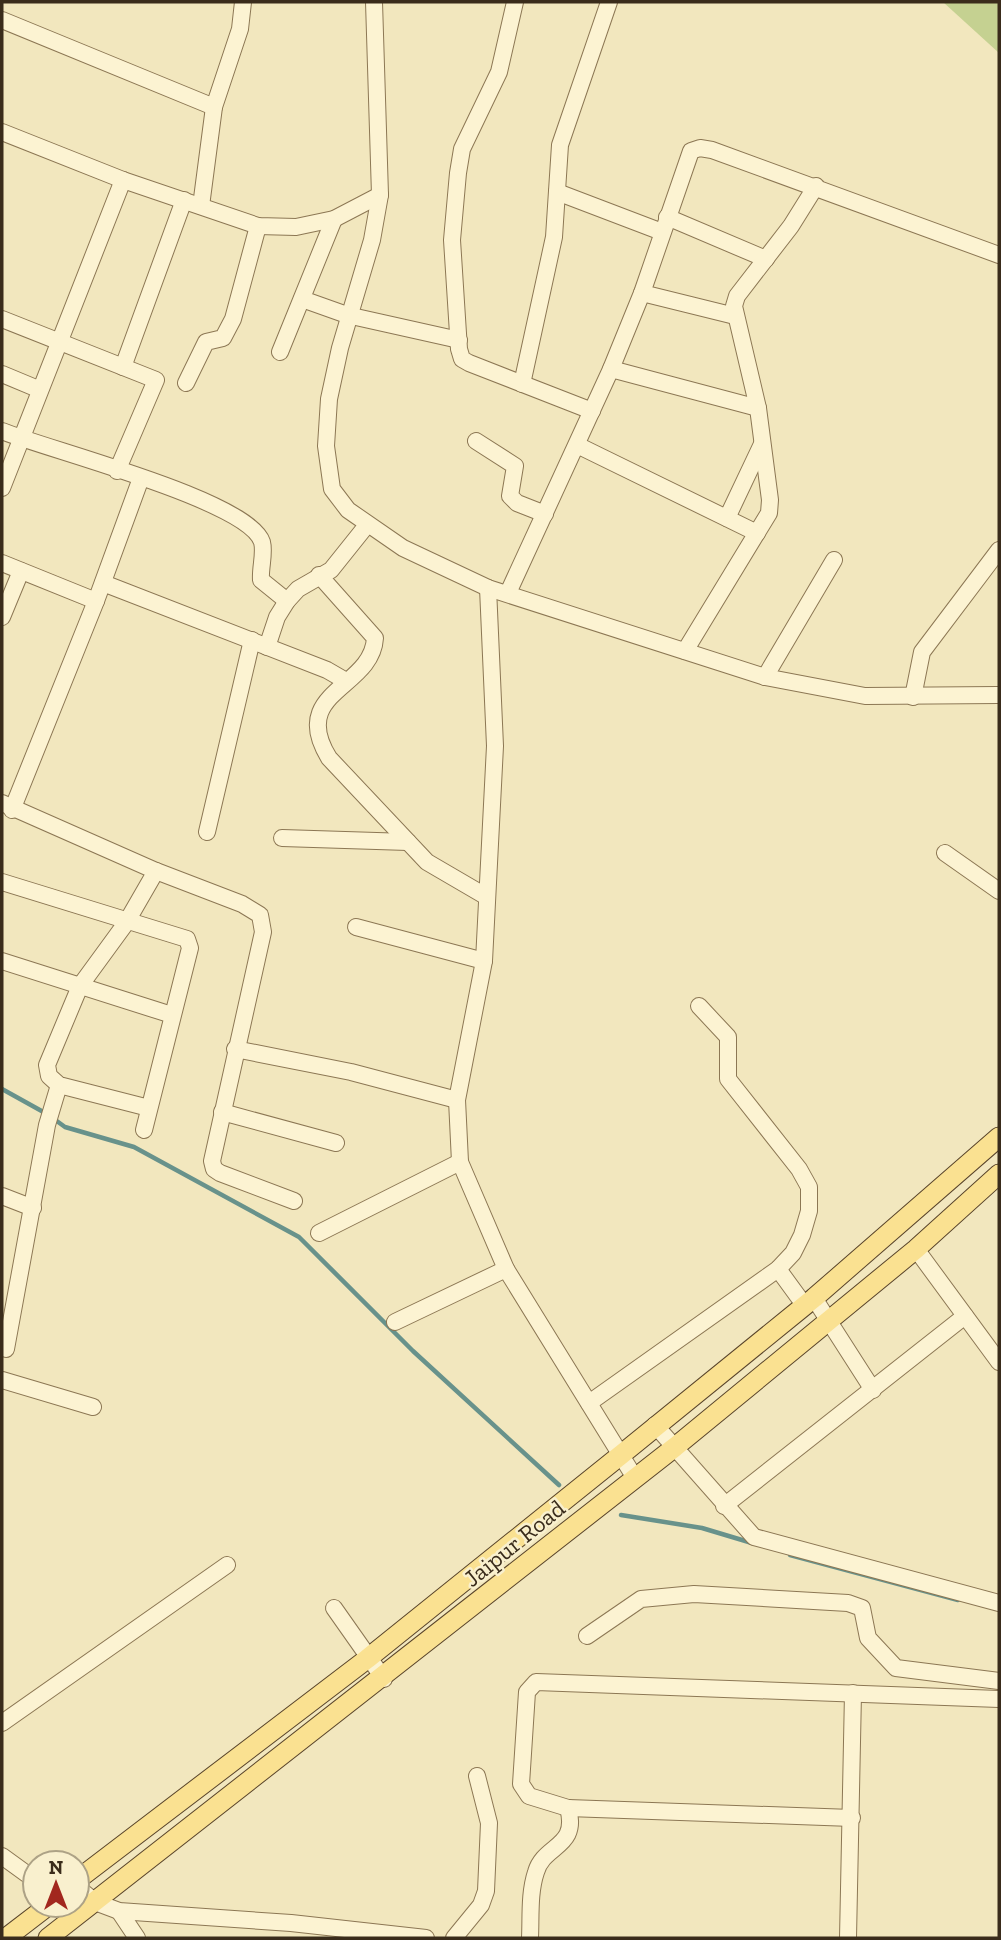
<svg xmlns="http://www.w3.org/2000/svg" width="1001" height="1940" viewBox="0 0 1001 1940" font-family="'Zilla Slab',serif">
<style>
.green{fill:#c5d191}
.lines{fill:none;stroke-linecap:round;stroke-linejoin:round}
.stream{stroke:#68928b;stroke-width:4.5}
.minor-casing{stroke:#8c7754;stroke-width:18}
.major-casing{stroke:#59442a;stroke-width:21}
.minor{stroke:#fcf3d2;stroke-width:16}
.major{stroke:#fae191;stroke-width:19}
.labels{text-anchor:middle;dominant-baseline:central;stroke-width:5;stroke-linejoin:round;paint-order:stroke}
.street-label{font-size:24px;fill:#3a2c1b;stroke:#f9f0ce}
</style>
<rect width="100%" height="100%" fill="#f2e7be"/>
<path class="green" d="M943 2H999V53Z"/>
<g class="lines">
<g class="stream">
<path d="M2 1089 47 1114"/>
<path d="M54 1119 65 1127 134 1147 299 1237 413 1351 559 1485"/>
<path d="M621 1515 702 1528 752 1543"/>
<path d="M790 1555 958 1600"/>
</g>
<defs>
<g id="minor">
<path d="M374 2 380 195 372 240 340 348 329 399 326 446 332 489 348 510 403 548 488 588 765 677 865 696 999 695"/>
<path d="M515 2 499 72 462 149 458 173 452 240 459 349 462 359 469 363 592 411"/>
<path d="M2 20 214 107"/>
<path d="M2 132 123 180 258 226 296 227 334 219 380 195"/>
<path d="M557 192 662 232"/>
<path d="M201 206 214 107 240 29 243 2"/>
<path d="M667 217 766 259"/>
<path d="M642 293 735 316"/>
<path d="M302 299 347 315 459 340"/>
<path d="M2 319 156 380 117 471"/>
<path d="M280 352 334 219"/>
<path d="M123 367 184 200"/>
<path d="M611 369 758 408"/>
<path d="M2 374 38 389"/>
<path d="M186 383 206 342 223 338 233 319 258 226"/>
<path d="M522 384 554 237 560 145 609 2"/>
<path d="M2 431C48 450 248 500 262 542 265 553 260 568 261 580L287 601"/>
<path d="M476 441 515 466 510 496 517 503 545 514"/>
<path d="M577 445 757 533"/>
<path d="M2 488 123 180"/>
<path d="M727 518 762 444"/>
<path d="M2 563 96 601"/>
<path d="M319 575 375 638C372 689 288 691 329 758L427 862 487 897"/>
<path d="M103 583 327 670 346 681"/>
<path d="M488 588 495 746 484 961 457 1100 460 1162 506 1269 635 1478"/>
<path d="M508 593 611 369 642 293 691 151 700 148 712 150 999 255"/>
<path d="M2 617 21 571"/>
<path d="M267 647 277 617 287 601 298 589 331 570 367 525"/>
<path d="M685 651 769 513 770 500 758 408 734 306 737 296 791 226 816 186"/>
<path d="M765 677 834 560"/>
<path d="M913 697 922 652 999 550"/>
<path d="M2 803 156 871 242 904 260 915 263 932 212 1161 214 1169 220 1173 294 1201"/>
<path d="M12 810 96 601 141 478"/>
<path d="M207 832 252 640"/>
<path d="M282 838 408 842"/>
<path d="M945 853 999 891"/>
<path d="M2 882 187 939 190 948 144 1130"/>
<path d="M356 927 484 961"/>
<path d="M2 961 172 1015"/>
<path d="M235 1049 351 1072 457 1100"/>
<path d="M149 1108 59 1085 49 1076 47 1065 80 986 126 923 156 871"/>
<path d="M222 1112 336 1143"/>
<path d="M2 1196 33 1208"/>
<path d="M319 1233 460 1162"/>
<path d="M916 1249 999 1362"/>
<path d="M778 1269 805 1306"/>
<path d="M814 1298 873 1390"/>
<path d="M395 1322 506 1269"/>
<path d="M6 1349 47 1125 59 1085"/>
<path d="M2 1380 93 1407"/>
<path d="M589 1403 778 1269 793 1253 802 1235 809 1211V1187L799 1169 728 1079V1037L699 1006"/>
<path d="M655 1425 754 1537 999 1603"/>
<path d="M724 1506 965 1316"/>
<path d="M334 1608 384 1679"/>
<path d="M587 1636 641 1599 694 1594 848 1603 862 1608 868 1638 896 1668 999 1681"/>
<path d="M2 1723 227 1565"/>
<path d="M568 1808 852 1818"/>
<path d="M2 1856 35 1880"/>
<path d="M77 1887 95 1902 119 1911 291 1923 426 1938"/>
<path d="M64 1905 74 1918"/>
<path d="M119 1911 137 1938"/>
<path d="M454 1938 481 1905 486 1891 489 1823 477 1776"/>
<path d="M530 1938C531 1917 529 1893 536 1872 544 1844 579 1848 568 1808L529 1796 521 1784 527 1692 536 1682 999 1699"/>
<path d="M848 1938 853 1693"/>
</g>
<g id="major">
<path d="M77 1880 367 1659 622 1454 814 1298 999 1137"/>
<path d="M6 1938 49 1905"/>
<path d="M48 1938 675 1447 916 1249 999 1174"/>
</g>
</defs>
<use href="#minor" class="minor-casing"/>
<use href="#major" class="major-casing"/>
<use href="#minor" class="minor"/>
<use href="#major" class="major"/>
</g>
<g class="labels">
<g class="street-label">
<text transform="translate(514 1543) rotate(-39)">Jaipur Road</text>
</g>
</g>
<rect width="1001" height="1940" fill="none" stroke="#3a2c1b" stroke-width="7"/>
<g transform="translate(56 1884)"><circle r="33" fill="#f9f0ce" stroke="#ada286" stroke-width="2"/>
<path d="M0-5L12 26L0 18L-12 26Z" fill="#a2271e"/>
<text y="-10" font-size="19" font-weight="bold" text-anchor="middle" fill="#3a2c1b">N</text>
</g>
</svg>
